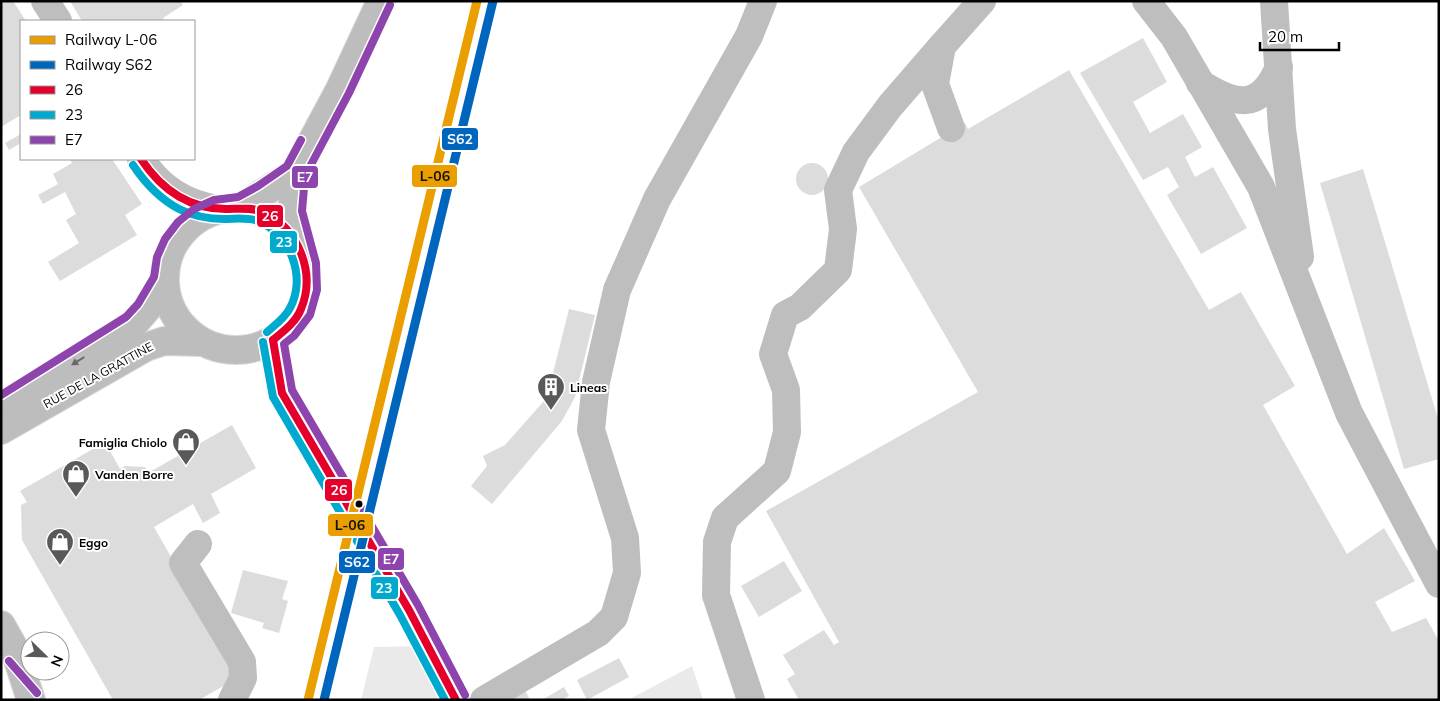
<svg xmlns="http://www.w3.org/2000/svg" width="1440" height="701" viewBox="0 0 1440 701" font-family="Mulish,sans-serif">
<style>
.green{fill:#eaeaea}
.building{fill:#dcdcdc}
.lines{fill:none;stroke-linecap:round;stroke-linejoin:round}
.major-casing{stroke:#dbdbdb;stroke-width:30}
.minor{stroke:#bebebe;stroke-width:28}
.major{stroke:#bdbdbd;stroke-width:28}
.bus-1-casing{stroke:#fff;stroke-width:11}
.bus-2-casing{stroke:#fff;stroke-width:11}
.bus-3-casing{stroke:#fff;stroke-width:11}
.bus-1{stroke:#e4002b;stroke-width:8}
.bus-2{stroke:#00a9ce;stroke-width:8}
.bus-3{stroke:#8e44ad;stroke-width:8}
.rail-1-casing{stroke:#fff;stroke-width:12}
.rail-2-casing{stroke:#fff;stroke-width:12}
.rail-1{stroke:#eb9e00;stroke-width:9}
.rail-2{stroke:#0065bd;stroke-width:9}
.oneway{fill:#686868}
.bus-dot{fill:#000;stroke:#fff;stroke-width:2}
.labels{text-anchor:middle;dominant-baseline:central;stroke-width:4;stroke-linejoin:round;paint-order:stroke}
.street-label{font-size:12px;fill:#000;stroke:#fff}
.poi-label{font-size:12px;font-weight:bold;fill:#000;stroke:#fff;text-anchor:start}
.line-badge{stroke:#fff;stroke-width:2}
.badge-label{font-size:14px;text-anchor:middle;font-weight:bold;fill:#fff}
.pale-badge-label{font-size:14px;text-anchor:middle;font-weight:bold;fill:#111}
</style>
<rect width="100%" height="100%" fill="#fff"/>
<g class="green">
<path d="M428 646 457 700H361L374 647Z"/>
<path d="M692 666 703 700H628Z"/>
</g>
<g class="building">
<path d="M1 1H13L26 21H21V115L1 127Z"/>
<path d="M70 1H180L183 5 163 18 165 21H82Z"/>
<path d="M1143 38 1167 82 1133 102 1150 133 1183 114 1202 147 1185 157 1195 177 1213 167 1247 228 1201 254 1167 195 1179 187 1168 167 1143 180 1080 73Z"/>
<path d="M1069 70 1209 310 1241 292 1295 386 1263 405 1347 554 1384 528 1415 581 1375 602 1392 632 1426 618 1439 641V700H799L787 679 795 674 783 655 824 630 834 645 839 642 766 511 978 392 859 187 965 123 968 129Z"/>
<path d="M21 134V143L9 150 5 143Z"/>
<path d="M70 159H112L142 204 125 215 137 235 60 281 48 262 79 243 66 220 76 214 65 192 43 204 38 195 58 184 53 174 72 163Z"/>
<circle cx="812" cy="179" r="16"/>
<path d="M1363 169 1439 422V459L1404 469 1320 183Z"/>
<path d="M569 309 595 315 575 397 562 421 492 504 471 486 487 466 483 456 505 445 544 401 549 389Z"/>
<path d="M232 425 256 468 211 494 220 513 203 523 193 504 154 527 239 677 199 700H113L22 540 21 505 27 502 20 491 105 442 120 469 125 466 145 467 148 473Z"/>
<path d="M784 561 802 591 759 617 741 586Z"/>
<path d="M243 570 288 581 282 599 288 601 279 633 262 628 264 623 231 613Z"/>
<path d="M619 658 629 677 587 700 577 680Z"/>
<path d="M523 686 530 700H498Z"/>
<path d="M564 687 569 696 562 700H542Z"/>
</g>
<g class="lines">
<defs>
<g id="major">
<path d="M241 207 295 173"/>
<circle cx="236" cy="279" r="71"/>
<path d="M299 244 292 212 295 173 340 89 381 1"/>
<path d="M273 340 282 393 409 610 456 700"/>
<path d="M1 407 41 384 133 325 146 310 164 280"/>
<path d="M1 430 146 347 164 341 201 342"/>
<path d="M1 625 14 648 31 700"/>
</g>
</defs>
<use href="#major" class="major-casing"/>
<g class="minor">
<path d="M45 1 58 21"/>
<path d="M1146 1 1174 37 1261 187 1349 413 1439 584"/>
<path d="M1274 1 1282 129 1300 257"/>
<path d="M1200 83C1235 105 1260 112 1279 67"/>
<path d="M951 128 935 84 942 46 982 1"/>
<path d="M141 159C159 188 184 204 218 209"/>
<path d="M198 544 183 563 242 662 243 678 232 700"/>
<path d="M484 700 598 633 614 617 627 573 625 538 591 430 596 382 617 290 657 199 749 36 763 1"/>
<path d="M751 700 716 595 717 542 725 518 777 471 787 432 786 390 773 354 785 315 800 307 838 270 843 229 838 190 856 152 890 106 942 46"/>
</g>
<use href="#major" class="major"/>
<defs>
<g id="bus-1">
<path d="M141 159C161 189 188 209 226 209 238 209 252 207 263 212 299 229 316 273 301 309 296 322 284 331 273 340"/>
<path d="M273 340 282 393 409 610 456 700"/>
</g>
<g id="bus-2">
<path d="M133 165C145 183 160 199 179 209 193 216 208 219 224 219 235 219 247 217 258 221 290 234 307 277 290 308 285 318 275 325 267 332"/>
<path d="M263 342 273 397 400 615 445 700"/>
</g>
<g id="bus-3">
<path d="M390 5 349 93 305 176 302 211 316 263 317 290 310 315 294 336 284 344 292 390 418 605 465 695"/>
<path d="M1 395 126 317 138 304 154 277 157 257 165 239 178 222 194 209 214 200 238 197 258 186 287 166 301 140"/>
<path d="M9 661 37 693"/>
</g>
</defs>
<use href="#bus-1" class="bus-1-casing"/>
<use href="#bus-2" class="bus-2-casing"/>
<use href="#bus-3" class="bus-3-casing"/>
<use href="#bus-1" class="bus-1"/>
<use href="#bus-2" class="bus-2"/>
<use href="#bus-3" class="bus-3"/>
<defs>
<path id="rail-1" d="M308 700 477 1"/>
<path id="rail-2" d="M324 700 493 1"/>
</defs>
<use href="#rail-1" class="rail-1-casing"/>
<use href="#rail-2" class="rail-2-casing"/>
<use href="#rail-1" class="rail-1"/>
<use href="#rail-2" class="rail-2"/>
</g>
<defs><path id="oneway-solid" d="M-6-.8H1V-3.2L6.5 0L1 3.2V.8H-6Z" transform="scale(1.25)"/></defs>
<use class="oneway" href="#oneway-solid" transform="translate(78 361) rotate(148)"/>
<defs>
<symbol id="building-pin" viewBox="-11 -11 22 30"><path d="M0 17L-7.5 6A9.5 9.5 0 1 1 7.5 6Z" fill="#595959" stroke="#fff"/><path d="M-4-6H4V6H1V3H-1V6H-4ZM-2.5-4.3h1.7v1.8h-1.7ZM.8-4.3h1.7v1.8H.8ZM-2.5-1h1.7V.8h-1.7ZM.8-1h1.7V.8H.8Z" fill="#fff"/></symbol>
<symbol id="shop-pin" viewBox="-11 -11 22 30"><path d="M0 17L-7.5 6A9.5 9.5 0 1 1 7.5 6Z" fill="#595959" stroke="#fff"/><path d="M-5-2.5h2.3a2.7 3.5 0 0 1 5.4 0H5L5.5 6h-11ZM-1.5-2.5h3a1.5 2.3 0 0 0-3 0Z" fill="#fff"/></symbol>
</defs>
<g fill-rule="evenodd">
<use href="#building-pin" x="535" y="371" width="32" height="43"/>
<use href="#shop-pin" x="170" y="426" width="32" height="43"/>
<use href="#shop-pin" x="60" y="458" width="32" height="43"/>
<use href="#shop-pin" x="44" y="526" width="32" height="43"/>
</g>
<circle class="bus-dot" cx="359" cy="504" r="4.5"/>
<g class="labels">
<g class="street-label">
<text transform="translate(98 375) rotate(-29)">RUE DE LA GRATTINE</text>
</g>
<g class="poi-label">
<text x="570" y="387">Lineas</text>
<text x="167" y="442" text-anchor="end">Famiglia Chiolo</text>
<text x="95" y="474">Vanden Borre</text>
<text x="79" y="542">Eggo</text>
</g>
</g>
<g class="line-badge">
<rect x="441" y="127" width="38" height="24" rx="5" fill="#0065bd"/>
<rect x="411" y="164" width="47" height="24" rx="5" fill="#eb9e00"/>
<rect x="291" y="165" width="28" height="24" rx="5" fill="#8e44ad"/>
<rect x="256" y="204" width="28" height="24" rx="5" fill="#e4002b"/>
<rect x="269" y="230" width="29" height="24" rx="5" fill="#00a9ce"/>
<rect x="324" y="478" width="29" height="24" rx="5" fill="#e4002b"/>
<rect x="327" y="513" width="47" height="24" rx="5" fill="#eb9e00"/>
<rect x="377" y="547" width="28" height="24" rx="5" fill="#8e44ad"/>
<rect x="338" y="550" width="38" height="24" rx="5" fill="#0065bd"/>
<rect x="370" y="576" width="29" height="24" rx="5" fill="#00a9ce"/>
</g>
<g class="badge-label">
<text x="460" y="144">S62</text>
<text x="305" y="182">E7</text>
<text x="270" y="221">26</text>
<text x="284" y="247">23</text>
<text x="339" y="495">26</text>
<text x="391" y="564">E7</text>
<text x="357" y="567">S62</text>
<text x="384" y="593">23</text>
</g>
<g class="pale-badge-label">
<text x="435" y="181">L-06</text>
<text x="350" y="530">L-06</text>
</g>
<rect width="1440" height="701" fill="none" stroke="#000000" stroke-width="5"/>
<rect x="20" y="20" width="175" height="140" fill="#ffffff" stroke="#999999"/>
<rect x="30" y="36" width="25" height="8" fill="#eb9e00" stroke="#999999"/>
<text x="65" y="45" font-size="15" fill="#000000">Railway L-06</text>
<rect x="30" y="61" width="25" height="8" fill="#0065bd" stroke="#999999"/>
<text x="65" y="70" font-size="15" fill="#000000">Railway S62</text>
<rect x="30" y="86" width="25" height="8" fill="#e4002b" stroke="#999999"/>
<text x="65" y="95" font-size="15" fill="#000000">26</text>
<rect x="30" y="111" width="25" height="8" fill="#00a9ce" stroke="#999999"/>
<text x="65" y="120" font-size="15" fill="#000000">23</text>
<rect x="30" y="136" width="25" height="8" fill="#8e44ad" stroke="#999999"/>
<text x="65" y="145" font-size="15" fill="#000000">E7</text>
<g transform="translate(45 656) rotate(113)"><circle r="24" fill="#ffffff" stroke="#999999"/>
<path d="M0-4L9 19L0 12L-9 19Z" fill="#595959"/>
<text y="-8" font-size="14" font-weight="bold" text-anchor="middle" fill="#000000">N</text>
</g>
<path d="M1260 42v8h79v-8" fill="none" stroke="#000000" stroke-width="2.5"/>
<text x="1268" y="42" font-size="15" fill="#000000" stroke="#ffffff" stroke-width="4" paint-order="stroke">20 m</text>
</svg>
